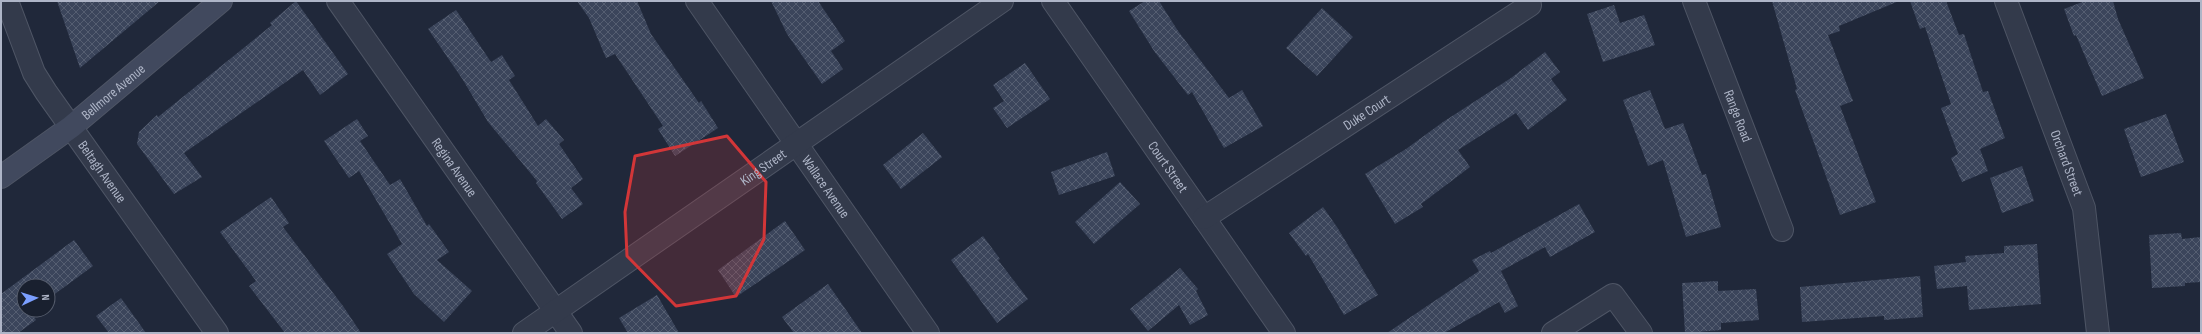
<svg xmlns="http://www.w3.org/2000/svg" width="2202" height="334" viewBox="0 0 2202 334" font-family="'Sofia Sans Condensed',sans-serif">
<style>
.building{fill:url(#building-cross-hatch)}
.lines{fill:none;stroke-linecap:round;stroke-linejoin:round}
.minor-casing{stroke:#4e5565;stroke-width:24}
.tertiary-casing{stroke:#4e5565;stroke-width:24}
.secondary-casing{stroke:#4e5565;stroke-width:24}
.minor{stroke:#333a4b;stroke-width:22}
.tertiary{stroke:#333a4b;stroke-width:22}
.secondary{stroke:#41495e;stroke-width:22}
.marked{fill:#d23638;fill-opacity:0.2;stroke:#d23638;stroke-width:3;stroke-linejoin:round}
.labels{text-anchor:middle;dominant-baseline:central;stroke-width:4;stroke-linejoin:round;paint-order:stroke}
.street-label{font-size:14px;fill:#aeb5c7;stroke:#19202f}
</style>
<defs>
<pattern id="building-cross-hatch" width="8" height="8" patternUnits="userSpaceOnUse"><rect width="8" height="8" fill="#3b455b"/><path d="M0 0l8 8M0 8l8-8" fill="none" stroke="#555e71"/></pattern>
</defs>
<rect width="100%" height="100%" fill="#20283a"/>
<g class="building">
<path d="M57 1H160L80 68Z"/>
<path d="M296 1 348 74 320 95 303 70 184 153 202 177 174 194 137 144 139 132 157 115 158 117 272 25 270 23Z"/>
<path d="M577 1H637L651 34 699 103 701 101 718 128 675 156 658 129 663 126 615 54 606 58 589 18Z"/>
<path d="M771 1H818L845 41 831 51 843 69 822 84 787 34Z"/>
<path d="M1145 1H1159L1178 31 1229 98 1242 90 1263 126 1224 148 1192 92 1188 95 1154 51 1129 11Z"/>
<path d="M1772 1H1899L1839 26 1840 31 1828 35 1853 101 1840 106 1876 202 1840 215 1795 90 1797 89Z"/>
<path d="M1910 1H1946L1959 35 1964 34 1983 92 1988 91 2005 138 1980 149 1988 171 1962 182 1951 158 1958 154 1941 108 1951 104 1925 27 1920 29Z"/>
<path d="M2085 1H2113L2118 19 2144 78 2102 96 2076 35 2074 36 2064 9Z"/>
<path d="M1614 5 1620 23 1644 15 1655 45 1603 62 1587 14Z"/>
<path d="M1322 8 1353 37 1317 76 1286 48Z"/>
<path d="M456 10 491 62 502 55 515 76 509 80 538 126 546 119 564 140 559 144 583 179 571 188 583 204 562 219 536 183 537 181 488 122 463 80 428 29Z"/>
<path d="M1545 52 1560 72 1551 79 1567 100 1528 130 1516 113 1458 150 1470 167 1421 204 1423 207 1395 224 1365 174 1406 149 1443 122 1511 78Z"/>
<path d="M1025 63 1050 99 1007 128 993 108 1004 101 993 85Z"/>
<path d="M1650 90 1665 129 1683 123 1702 175 1706 174 1721 227 1686 237 1663 160 1648 166 1623 100Z"/>
<path d="M2166 114 2184 162 2141 177 2124 129Z"/>
<path d="M357 119 368 136 360 141 390 185 400 179 427 226 429 224 449 252 437 260 472 291 444 322 414 294 387 254 402 244 359 171 349 178 324 141Z"/>
<path d="M923 133 942 157 901 189 883 165Z"/>
<path d="M1107 152 1115 176 1059 195 1051 172Z"/>
<path d="M2022 166 2034 201 2002 213 1990 178Z"/>
<path d="M1120 182 1140 204 1094 244 1075 222Z"/>
<path d="M271 197 289 223 283 227 343 306 361 333H285L249 286 256 281 220 232Z"/>
<path d="M1579 204 1595 232 1550 257 1545 247 1501 271 1518 306 1505 313 1499 302 1444 333H1387L1479 271 1472 260 1490 251 1491 253Z"/>
<path d="M1323 207 1337 227 1378 295 1344 315 1308 254 1306 256 1289 233Z"/>
<path d="M785 221 805 250 736 297 718 270Z"/>
<path d="M2181 233 2182 239 2201 237V282L2185 283V286L2152 288 2149 235Z"/>
<path d="M983 236 1000 259 998 260 1028 299 997 323 951 260Z"/>
<path d="M74 240 93 266 48 299V286H24V310H34L31 312 36 320 18 333H1V294Z"/>
<path d="M2037 244 2041 304 1969 310 1967 286 1937 289 1934 266 1966 262 1965 256 2004 253V246Z"/>
<path d="M1180 268 1198 289 1196 291 1208 315 1190 325 1179 305 1148 331 1130 309Z"/>
<path d="M1920 276 1923 317 1884 320V316L1802 322 1800 287Z"/>
<path d="M1718 281V291L1756 289 1759 320 1721 323V330L1685 333 1682 283Z"/>
<path d="M828 284 862 333H794L782 317Z"/>
<path d="M657 295 679 333H628L619 318Z"/>
<path d="M121 298 146 333H109L96 316Z"/>
</g>
<g class="lines">
<defs>
<g id="minor">
<path id="s1" d="M338 1 571 333"/>
<path id="s2" d="M697 1 928 333"/>
<path id="s3" d="M1053 1 1284 333"/>
<path id="s4" d="M1694 1 1782 230"/>
<path id="s5" d="M2006 1 2084 208 2098 333"/>
<path id="s6" d="M1204 218 1530 5"/>
<path id="s7" d="M524 333 1002 1"/>
<path d="M1553 333 1613 295 1641 333"/>
</g>
<g id="tertiary">
<path id="s8" d="M7 1 34 73 46 92 217 333"/>
</g>
<g id="secondary">
<path id="s9" d="M1 177 71 127 221 1"/>
</g>
</defs>
<use href="#minor" class="minor-casing"/>
<use href="#tertiary" class="tertiary-casing"/>
<use href="#secondary" class="secondary-casing"/>
<use href="#minor" class="minor"/>
<use href="#tertiary" class="tertiary"/>
<use href="#secondary" class="secondary"/>
</g>
<path class="marked" d="M727 136 766 182 764 239 736 296 676 306 627 256 625 212 635 156Z"/>
<g class="labels">
<g class="street-label">
<text stroke="none"><textPath href="#s9" startOffset="141">Bellmore Avenue</textPath></text>
<text stroke="none"><textPath href="#s6" startOffset="194">Duke Court</textPath></text>
<text stroke="none"><textPath href="#s4" startOffset="123">Range Road</textPath></text>
<text stroke="none"><textPath href="#s5" startOffset="173">Orchard Street</textPath></text>
<text stroke="none"><textPath href="#s1" startOffset="203">Regina Avenue</textPath></text>
<text stroke="none"><textPath href="#s7" startOffset="291">King Street</textPath></text>
<text stroke="none"><textPath href="#s3" startOffset="202">Court Street</textPath></text>
<text stroke="none"><textPath href="#s8" startOffset="197">Beltagh Avenue</textPath></text>
<text stroke="none"><textPath href="#s2" startOffset="226">Wallace Avenue</textPath></text>
</g>
</g>
<rect width="2202" height="334" fill="none" stroke="#aeb5c7" stroke-width="4"/>
<g transform="translate(36 298) rotate(86)"><circle r="19" fill="#19202f" stroke="#555c6c"/>
<path d="M0-3L7 15L0 10L-7 15Z" fill="#7b9fff"/>
<text y="-6" font-size="11" font-weight="bold" text-anchor="middle" fill="#aeb5c7">N</text>
</g>
</svg>
